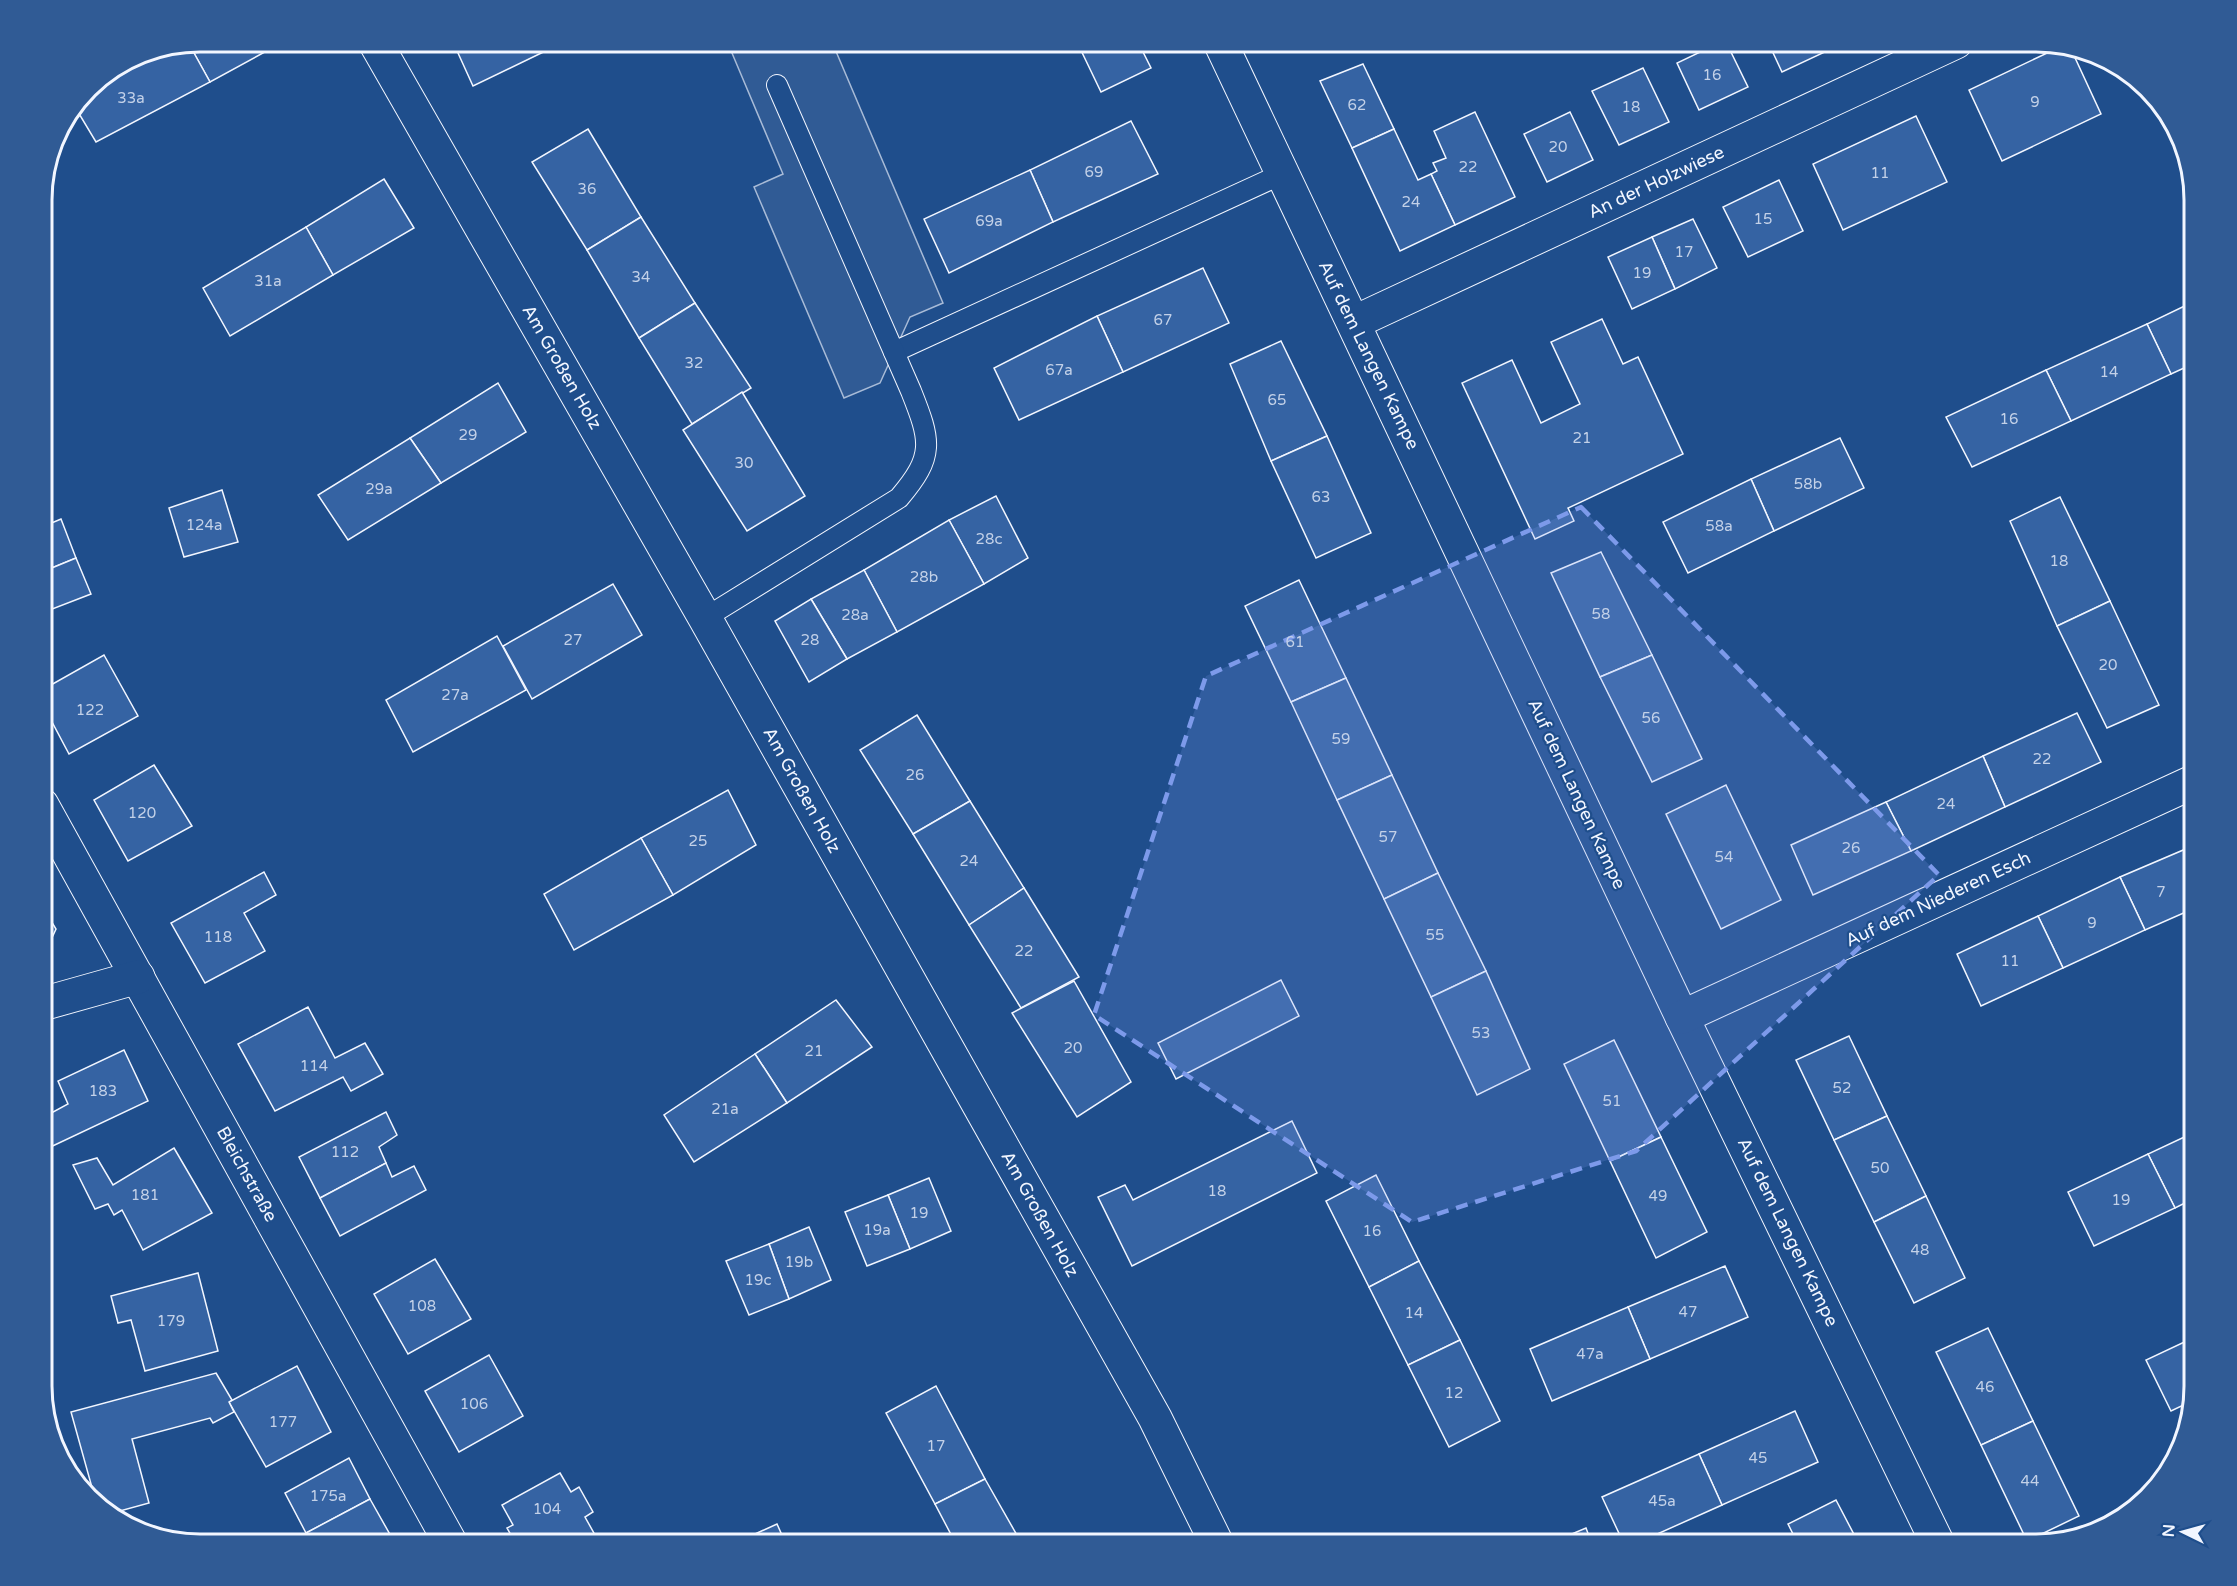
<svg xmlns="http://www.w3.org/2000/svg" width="2237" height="1586" viewBox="0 0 2237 1586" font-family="'Varela Round',sans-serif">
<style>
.parking{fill:#305b95;stroke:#a8bbd7;stroke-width:1.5}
.building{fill:#3563a3;stroke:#f2f6ff;stroke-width:1.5}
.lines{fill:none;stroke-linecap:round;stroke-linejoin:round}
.lane-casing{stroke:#f2f6ff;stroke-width:22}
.street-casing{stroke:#f2f6ff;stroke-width:35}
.lane{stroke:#1f4e8c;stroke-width:20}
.street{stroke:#1f4e8c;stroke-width:33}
.marked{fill:#7d9aea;fill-opacity:0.2;stroke:#7d9aea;stroke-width:4.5;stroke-dasharray:12 8;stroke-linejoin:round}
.labels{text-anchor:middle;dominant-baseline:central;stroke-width:4.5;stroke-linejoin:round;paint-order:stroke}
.number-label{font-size:15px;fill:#c3d1e8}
.street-label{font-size:18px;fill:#f2f6ff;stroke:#1f4e8c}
.rim{fill:none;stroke:#f2f6ff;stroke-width:3}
</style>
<rect width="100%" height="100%" fill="#1f4e8c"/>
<path class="parking" d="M739 42H832L943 303 910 317 880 383 844 398 754 187 783 174 729 46Z"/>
<g class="building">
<path d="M201 42H283L210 82 189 44Z"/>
<path d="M453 42H564L473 86Z"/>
<path d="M1077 42H1138L1151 68 1101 92Z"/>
<path d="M1377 42H1403L1382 52Z"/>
<path d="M1721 42H1726L1748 87 1699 110 1677 63Z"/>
<path d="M1768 42H1823L1827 51 1782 72Z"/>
<path d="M189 44 210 82 96 142 75 107 89 88 141 54Z"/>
<path d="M2062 46 2070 47 2101 114 2002 161 1969 90Z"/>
<path d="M1363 64 1394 129 1352 148 1320 81Z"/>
<path d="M1643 68 1669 122 1619 145 1592 91Z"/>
<path d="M2128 72 2133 75 2142 86 2135 89Z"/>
<path d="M1475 112 1515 197 1455 225 1431 174 1437 171 1433 163 1446 158 1434 131Z"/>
<path d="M1570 112 1593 160 1547 182 1524 134Z"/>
<path d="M1916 116 1947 182 1843 230 1813 164Z"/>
<path d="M1131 121 1158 174 1053 222 1030 170Z"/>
<path d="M588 129 641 217 587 250 532 162Z"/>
<path d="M1394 129 1418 180 1431 174 1455 225 1400 251 1352 148Z"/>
<path d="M1030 170 1053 222 949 273 924 219Z"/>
<path d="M384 179 414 228 333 275 306 227Z"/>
<path d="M1779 180 1803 231 1748 257 1723 207Z"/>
<path d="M641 217 695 303 639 338 587 250Z"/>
<path d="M1693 219 1717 268 1675 289 1652 237Z"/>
<path d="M306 227 333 275 230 336 203 288Z"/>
<path d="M1652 237 1675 289 1632 309 1608 257Z"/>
<path d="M1203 268 1229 323 1123 372 1097 316Z"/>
<path d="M2195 301V363L2171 374 2147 324Z"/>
<path d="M695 303 751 388 692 424 639 338Z"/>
<path d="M1097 316 1123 372 1019 420 994 368Z"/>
<path d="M1602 319 1623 364 1638 357 1683 454 1568 508 1574 521 1535 539 1462 383 1512 360 1541 423 1580 404 1551 342Z"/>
<path d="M2147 324 2171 374 2071 421 2046 370Z"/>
<path d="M1281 341 1327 436 1271 461 1230 364Z"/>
<path d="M2046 370 2071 421 1972 467 1946 417Z"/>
<path d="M498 383 526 432 441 483 410 438Z"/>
<path d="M742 392 805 496 747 531 683 430Z"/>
<path d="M1327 436 1371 533 1316 558 1271 461Z"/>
<path d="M410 438 441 483 348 540 318 495Z"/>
<path d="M1840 438 1864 488 1774 531 1751 479Z"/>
<path d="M42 449 52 483 42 486Z"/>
<path d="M1751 479 1774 531 1688 573 1663 522Z"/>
<path d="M222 490 238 542 184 557 169 508Z"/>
<path d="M996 496 1028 558 984 584 949 520Z"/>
<path d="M2060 497 2110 601 2057 626 2010 521Z"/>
<path d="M61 519 76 558 42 572V527Z"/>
<path d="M949 520 984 584 897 632 864 570Z"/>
<path d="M1601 552 1652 655 1600 677 1551 573Z"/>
<path d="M76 558 91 594 42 613V572Z"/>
<path d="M864 570 897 632 847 659 811 599Z"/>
<path d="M1299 580 1346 678 1291 702 1245 606Z"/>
<path d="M613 584 642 635 532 699 503 646Z"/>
<path d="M811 599 847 659 809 682 775 621Z"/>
<path d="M2110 601 2159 705 2107 728 2057 626Z"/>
<path d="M497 636 526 690 413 752 386 700Z"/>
<path d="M104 655 138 716 69 754 42 703V690Z"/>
<path d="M1652 655 1702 759 1652 782 1600 677Z"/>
<path d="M1346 678 1392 775 1337 800 1291 702Z"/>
<path d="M2077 713 2101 762 2005 807 1983 756Z"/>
<path d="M917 715 970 801 913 834 860 750Z"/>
<path d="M1983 756 2005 807 1911 851 1886 802Z"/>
<path d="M154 765 192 826 128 861 94 800Z"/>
<path d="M1392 775 1438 873 1384 899 1337 800Z"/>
<path d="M1726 785 1781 900 1721 929 1666 814Z"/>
<path d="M728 790 756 845 673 895 641 838Z"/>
<path d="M970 801 1024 888 969 925 913 834Z"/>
<path d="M1886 802 1911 851 1813 895 1791 845Z"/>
<path d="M641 838 673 895 574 950 544 894Z"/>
<path d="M2195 845V908L2145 930 2120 877Z"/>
<path d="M264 872 276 895 244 913 265 951 205 983 171 923Z"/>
<path d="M1438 873 1486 971 1431 997 1384 899Z"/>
<path d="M2120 877 2145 930 2063 968 2038 916Z"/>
<path d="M1024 888 1079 977 1021 1008 969 925Z"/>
<path d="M42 906 56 929 49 944 42 945Z"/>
<path d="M2038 916 2063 968 1981 1006 1957 954Z"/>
<path d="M1486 971 1530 1069 1477 1095 1431 997Z"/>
<path d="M1281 980 1299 1016 1176 1079 1158 1043Z"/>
<path d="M1074 981 1131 1082 1077 1117 1012 1013Z"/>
<path d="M836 1000 872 1047 787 1103 755 1054Z"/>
<path d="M308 1007 335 1058 365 1043 383 1074 351 1091 343 1077 275 1111 238 1044Z"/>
<path d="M1849 1036 1887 1116 1834 1140 1796 1060Z"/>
<path d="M1614 1040 1661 1137 1610 1161 1564 1064Z"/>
<path d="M124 1050 148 1101 42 1151V1118L68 1104 58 1081Z"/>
<path d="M755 1054 787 1103 694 1162 664 1115Z"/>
<path d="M386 1112 397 1135 379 1147 386 1163 320 1198 299 1157Z"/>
<path d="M1887 1116 1926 1196 1874 1222 1834 1140Z"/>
<path d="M1292 1121 1317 1173 1132 1266 1098 1197 1125 1185 1133 1200Z"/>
<path d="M2195 1132V1198L2175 1208 2148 1154Z"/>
<path d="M1661 1137 1707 1232 1656 1258 1610 1161Z"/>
<path d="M174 1148 212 1213 143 1250 122 1210 114 1215 108 1204 95 1209 73 1165 97 1158 113 1185Z"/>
<path d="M2148 1154 2175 1208 2094 1246 2068 1192Z"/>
<path d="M386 1163 392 1177 414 1166 426 1190 340 1236 320 1198Z"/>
<path d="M1376 1175 1419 1261 1369 1287 1326 1201Z"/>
<path d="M929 1178 951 1231 910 1249 888 1195Z"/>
<path d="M888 1195 910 1249 867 1266 845 1212Z"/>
<path d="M1926 1196 1965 1278 1914 1303 1874 1222Z"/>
<path d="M809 1227 831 1280 789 1299 769 1244Z"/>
<path d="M769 1244 789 1299 749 1315 726 1261Z"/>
<path d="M435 1259 471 1319 408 1354 374 1294Z"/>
<path d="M1419 1261 1460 1340 1408 1365 1369 1287Z"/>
<path d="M1725 1266 1748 1317 1650 1359 1628 1307Z"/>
<path d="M198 1273 218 1351 145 1371 131 1320 118 1323 111 1296Z"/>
<path d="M1628 1307 1650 1359 1552 1401 1530 1349Z"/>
<path d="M1988 1328 2033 1421 1981 1445 1936 1352Z"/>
<path d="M2195 1337 2192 1401 2171 1411 2146 1360Z"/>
<path d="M1460 1340 1500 1421 1449 1447 1408 1365Z"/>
<path d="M489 1355 523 1416 459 1452 425 1391Z"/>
<path d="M297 1366 331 1432 266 1467 229 1402Z"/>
<path d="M216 1373 232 1400 229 1402 234 1412 213 1423 210 1418 132 1439 149 1503 109 1514 104 1511 96 1502 71 1412Z"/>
<path d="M936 1386 985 1479 935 1504 886 1413Z"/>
<path d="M1795 1411 1818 1462 1722 1505 1699 1454Z"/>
<path d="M2033 1421 2079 1516 2027 1541 1981 1445Z"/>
<path d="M1699 1454 1722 1505 1635 1544H1624L1602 1497Z"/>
<path d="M349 1458 370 1499 306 1533 285 1493Z"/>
<path d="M560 1473 571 1492 579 1487 593 1512 585 1517 595 1535 579 1544H516L507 1528 513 1525 502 1505Z"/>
<path d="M985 1479 1022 1544H956L935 1504Z"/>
<path d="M370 1499 392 1538 381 1544H312L306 1533Z"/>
<path d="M1836 1500 1859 1544H1798L1788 1524Z"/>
<path d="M777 1524 786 1544H733Z"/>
<path d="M1586 1528 1592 1544H1548Z"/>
</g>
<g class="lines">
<defs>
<g id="lane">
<path d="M894 352 1282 174"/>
<path d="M705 618 899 498C935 456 931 441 911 391L777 85"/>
</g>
<g id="street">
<path d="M375 42 705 618 1155 1418 1217 1544"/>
<path d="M1220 42 1682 1017 1938 1544"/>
<path d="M1355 322 1956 42"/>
<path d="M42 805 451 1544"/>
<path d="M42 1004 138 977"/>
<path d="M1682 1017 2195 781"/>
</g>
</defs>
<use href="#lane" class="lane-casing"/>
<use href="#street" class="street-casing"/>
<use href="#lane" class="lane"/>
<use href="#street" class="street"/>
</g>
<path class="marked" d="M1581 507 1939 875 1636 1151 1412 1222 1094 1015 1206 676Z"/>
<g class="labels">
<g class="number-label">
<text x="1712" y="75">16</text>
<text x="131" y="98">33a</text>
<text x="2035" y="102">9</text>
<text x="1357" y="105">62</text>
<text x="1631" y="107">18</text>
<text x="1558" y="147">20</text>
<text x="1468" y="167">22</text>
<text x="1094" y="172">69</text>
<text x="1880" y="173">11</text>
<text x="587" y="189">36</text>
<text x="1411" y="202">24</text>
<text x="1763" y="219">15</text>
<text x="989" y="221">69a</text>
<text x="1684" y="252">17</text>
<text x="1642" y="273">19</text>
<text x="641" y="277">34</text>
<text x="268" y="281">31a</text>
<text x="1163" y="320">67</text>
<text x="694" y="363">32</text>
<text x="1059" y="370">67a</text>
<text x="2109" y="372">14</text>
<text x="1277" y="400">65</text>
<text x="2009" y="419">16</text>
<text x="468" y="435">29</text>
<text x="1582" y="438">21</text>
<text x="744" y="463">30</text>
<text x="1808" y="484">58b</text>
<text x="379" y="489">29a</text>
<text x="1321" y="497">63</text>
<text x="204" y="525">124a</text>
<text x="1719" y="526">58a</text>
<text x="989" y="539">28c</text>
<text x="2059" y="561">18</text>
<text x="924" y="577">28b</text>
<text x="1601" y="614">58</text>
<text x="855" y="615">28a</text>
<text x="573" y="640">27</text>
<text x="810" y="640">28</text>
<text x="1295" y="642">61</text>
<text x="2108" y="665">20</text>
<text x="455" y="695">27a</text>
<text x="90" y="710">122</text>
<text x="1651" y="718">56</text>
<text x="1341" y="739">59</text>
<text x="2042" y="759">22</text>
<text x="915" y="775">26</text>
<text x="1946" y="804">24</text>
<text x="142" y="813">120</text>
<text x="1388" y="837">57</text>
<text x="698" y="841">25</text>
<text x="1851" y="848">26</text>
<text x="1724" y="857">54</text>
<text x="969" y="861">24</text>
<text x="2161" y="892">7</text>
<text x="2092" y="923">9</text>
<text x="1435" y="935">55</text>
<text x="218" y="937">118</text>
<text x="1024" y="951">22</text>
<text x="2010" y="961">11</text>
<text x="1481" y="1033">53</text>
<text x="1073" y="1048">20</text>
<text x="814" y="1051">21</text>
<text x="314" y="1066">114</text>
<text x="1842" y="1088">52</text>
<text x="103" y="1091">183</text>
<text x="1612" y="1101">51</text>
<text x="725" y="1109">21a</text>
<text x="345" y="1152">112</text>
<text x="1880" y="1168">50</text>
<text x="1217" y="1191">18</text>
<text x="145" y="1195">181</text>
<text x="1658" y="1196">49</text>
<text x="2121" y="1200">19</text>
<text x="919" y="1213">19</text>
<text x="877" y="1230">19a</text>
<text x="1372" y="1231">16</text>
<text x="1920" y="1250">48</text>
<text x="799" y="1262">19b</text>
<text x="758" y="1280">19c</text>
<text x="422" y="1306">108</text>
<text x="1688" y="1312">47</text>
<text x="1414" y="1313">14</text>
<text x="171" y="1321">179</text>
<text x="1590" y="1354">47a</text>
<text x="1985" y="1387">46</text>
<text x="1454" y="1393">12</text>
<text x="474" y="1404">106</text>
<text x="283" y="1422">177</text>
<text x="936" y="1446">17</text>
<text x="1758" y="1458">45</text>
<text x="2030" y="1481">44</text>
<text x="328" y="1496">175a</text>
<text x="1662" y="1501">45a</text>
<text x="547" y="1509">104</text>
</g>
<g class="street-label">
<text transform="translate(1656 182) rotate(-25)">An der Holzwiese</text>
<text transform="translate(1369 355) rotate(64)">Auf dem Langen Kampe</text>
<text transform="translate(562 367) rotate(60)">Am Großen Holz</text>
<text transform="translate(802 790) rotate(61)">Am Großen Holz</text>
<text transform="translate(1577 794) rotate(65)">Auf dem Langen Kampe</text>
<text transform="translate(1938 899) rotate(-25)">Auf dem Niederen Esch</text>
<text transform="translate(247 1174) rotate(61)">Bleichstraße</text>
<text transform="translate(1040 1214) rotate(61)">Am Großen Holz</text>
<text transform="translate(1788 1232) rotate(64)">Auf dem Langen Kampe</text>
</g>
</g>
<path d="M0 0H2237V1586H0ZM200 52H2036A148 148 0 0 1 2184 200V1386A148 148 0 0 1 2036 1534H200A148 148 0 0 1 52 1386V200A148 148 0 0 1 200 52Z" fill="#305b95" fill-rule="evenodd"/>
<path class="rim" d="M200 52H2036A148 148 0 0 1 2184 200V1386A148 148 0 0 1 2036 1534H200A148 148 0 0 1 52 1386V200A148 148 0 0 1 200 52Z"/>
<g transform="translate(2183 1532) rotate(275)" stroke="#1f4e8c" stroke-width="4.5" paint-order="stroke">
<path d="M0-4.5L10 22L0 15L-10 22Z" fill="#f2f6ff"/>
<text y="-9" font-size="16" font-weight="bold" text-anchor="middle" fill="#f2f6ff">N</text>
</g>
</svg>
